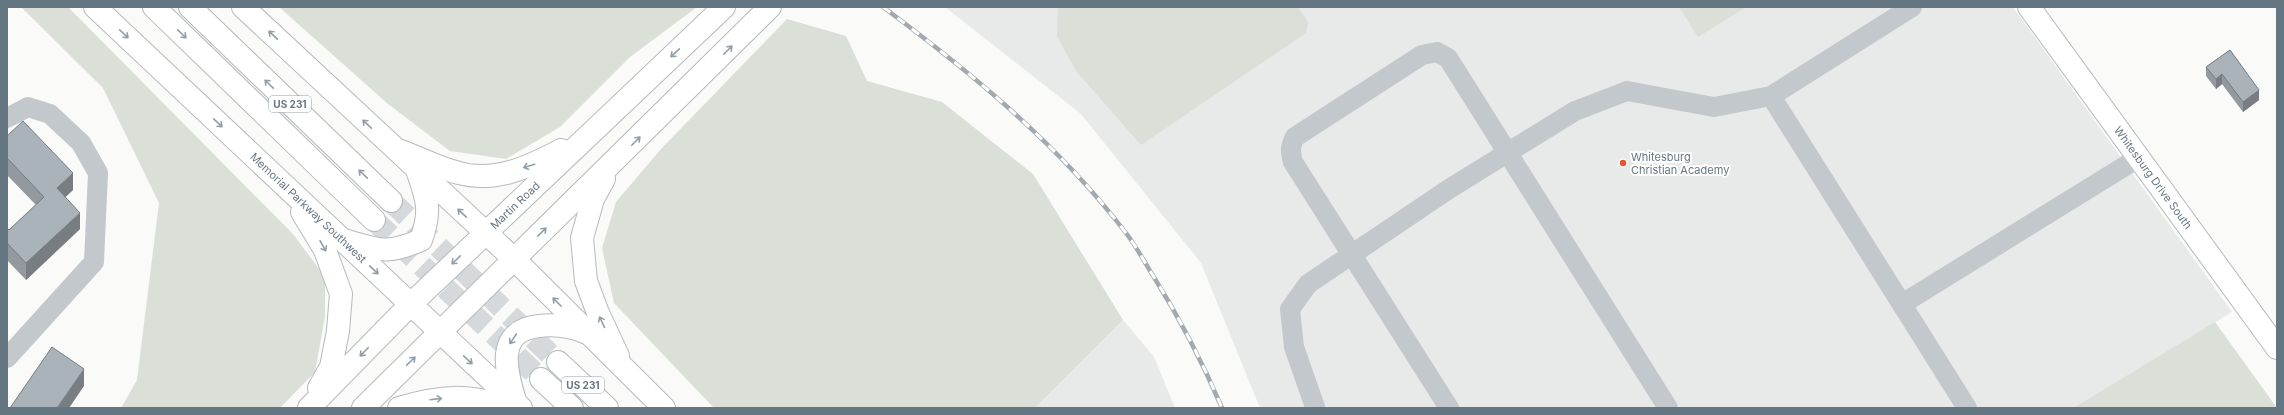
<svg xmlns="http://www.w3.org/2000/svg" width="2284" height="415" viewBox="0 0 2284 415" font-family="Inter,sans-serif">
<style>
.built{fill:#e8e9e9}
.green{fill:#dadfd7}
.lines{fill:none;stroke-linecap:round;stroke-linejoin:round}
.highway-tunnel{stroke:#d5d9db;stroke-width:22;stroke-dasharray:22 11;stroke-linecap:butt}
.major-casing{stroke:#b5babe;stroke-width:24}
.highway-casing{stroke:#b4b9bd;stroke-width:24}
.minor{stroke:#c3c8cc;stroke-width:20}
.major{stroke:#fff;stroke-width:22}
.highway{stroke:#fff;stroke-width:22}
.rail-casing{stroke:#a2aab0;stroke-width:4.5}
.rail{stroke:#fff;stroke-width:3;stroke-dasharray:9;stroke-linecap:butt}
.wall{fill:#929a9f}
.shaded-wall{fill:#777d82}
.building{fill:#aab3b9;stroke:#777d82}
.oneway{stroke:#939fa8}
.poi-dot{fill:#e4572e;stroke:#fff;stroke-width:1.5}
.labels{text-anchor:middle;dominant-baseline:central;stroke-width:4;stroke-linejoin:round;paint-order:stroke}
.shield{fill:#fff;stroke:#939fa8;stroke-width:1}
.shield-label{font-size:10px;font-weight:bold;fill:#657683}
.poi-label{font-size:11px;fill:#657683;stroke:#fff;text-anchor:start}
.street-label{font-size:11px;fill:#657683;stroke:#fff}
</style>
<rect width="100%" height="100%" fill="#fafaf8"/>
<g class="built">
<path d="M945 7H2013L2232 312 2073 408H1260L1201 263 1081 114Z"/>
<path d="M1123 320 1154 357 1175 408H1035Z"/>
</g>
<g class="green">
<path d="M21 7H68L293 234 325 277V316L315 372 280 408H121L137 380 159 203 103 88Z"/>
<path d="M279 7H697L630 57 560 127 506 159 450 151 388 104Z"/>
<path d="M1058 7H1298L1308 22 1306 33 1141 145 1076 71 1057 36Z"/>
<path d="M1679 7H1746L1698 37Z"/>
<path d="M787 19 846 36 867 81 942 102 1033 174 1123 320 1035 408H714L614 303 602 248 616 202 661 149Z"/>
<path d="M2215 322 2277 408H2073Z"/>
</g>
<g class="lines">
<g class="highway-tunnel">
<path d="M391 201 558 362"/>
<path d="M374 220 541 379"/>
</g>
<defs>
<g id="major">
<path id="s1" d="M95 7 521 408"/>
<path d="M243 7 514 259 664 408"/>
<path id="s2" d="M2029 7 2277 348"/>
<path d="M401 151C420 158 439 168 459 173 495 183 529 167 561 150"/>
<path d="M604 179 593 199 582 238 586 281 598 313 618 356"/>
<path d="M302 212 325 250 341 294 338 331 331 367 319 388"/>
<path d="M344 240C379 250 386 255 421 240 431 212 428 201 418 173"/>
<path d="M516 404C507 374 493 331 539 326 556 324 571 326 587 333"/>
<path id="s3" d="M309 408 411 304 724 7"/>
<path d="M363 408 770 7"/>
<path d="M399 408C442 395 467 394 511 408"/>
</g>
<g id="highway">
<path d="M154 7 374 220"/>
<path d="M190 7 391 201"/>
<path d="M558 362 607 408"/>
<path d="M541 379 572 408"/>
</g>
</defs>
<use href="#major" class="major-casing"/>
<use href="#highway" class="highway-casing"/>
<g class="minor">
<path d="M1771 96 1967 408"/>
<path d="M7 118 28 107 50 114 81 143 98 173 94 262 7 358"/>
<path d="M1902 304 2138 158"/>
<path d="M1315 407 1294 347 1290 309 1308 284 1449 189 1575 111 1627 91 1714 107 1771 96 1912 7"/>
<path d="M1449 408 1293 162C1290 151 1290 146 1295 137L1422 55 1437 52 1448 58 1668 408"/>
</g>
<use href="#major" class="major"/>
<use href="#highway" class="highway"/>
<defs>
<path id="rail" d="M883 7C973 74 1058 144 1126 233 1136 246 1144 261 1152 274 1179 317 1202 361 1222 408"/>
</defs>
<use href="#rail" class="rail-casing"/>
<use href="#rail" class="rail"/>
</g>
<g class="wall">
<path d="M2230 50 2259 100 2243 112 2222 84 2216 89 2206 76V67Z"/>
<path d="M7 136 73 190 65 197 80 229 26 280 7 260V228L9 230 36 205 7 175Z"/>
</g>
<g class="shaded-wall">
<path d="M2222 74V84L2216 89V79Z"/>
<path d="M2259 90V100L2243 112V102Z"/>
<path d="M73 173V190L57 205V188Z"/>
<path d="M80 213V229L26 280V263Z"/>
<path d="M84 369V386L69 408H57Z"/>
</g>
<g class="building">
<path d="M2230 50 2259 90 2243 102 2222 74 2216 79 2206 67Z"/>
<path d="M23 121 73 173 57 188 80 213 26 263 7 243V228L9 230 44 197 7 158V136Z"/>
<path d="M52 347 84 369 57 408H10Z"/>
</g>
<defs><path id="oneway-shaft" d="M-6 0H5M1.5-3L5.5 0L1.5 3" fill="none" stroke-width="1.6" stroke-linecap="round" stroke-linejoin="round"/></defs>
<g class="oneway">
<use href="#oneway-shaft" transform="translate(124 34) rotate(43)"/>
<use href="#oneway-shaft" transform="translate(182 34) rotate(44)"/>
<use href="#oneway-shaft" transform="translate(273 35) rotate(-137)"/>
<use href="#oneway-shaft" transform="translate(728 50) rotate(-45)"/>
<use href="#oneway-shaft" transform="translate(675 53) rotate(137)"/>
<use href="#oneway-shaft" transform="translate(269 84) rotate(-136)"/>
<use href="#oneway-shaft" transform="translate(218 123) rotate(43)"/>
<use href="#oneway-shaft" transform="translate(367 124) rotate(-137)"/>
<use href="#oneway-shaft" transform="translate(636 141) rotate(-45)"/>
<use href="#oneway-shaft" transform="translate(529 166) rotate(163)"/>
<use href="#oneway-shaft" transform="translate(363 174) rotate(-136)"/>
<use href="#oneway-shaft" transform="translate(462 213) rotate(-137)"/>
<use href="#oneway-shaft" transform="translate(542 232) rotate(-44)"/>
<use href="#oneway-shaft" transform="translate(323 246) rotate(61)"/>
<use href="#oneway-shaft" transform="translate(456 260) rotate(136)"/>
<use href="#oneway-shaft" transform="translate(374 270) rotate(43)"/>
<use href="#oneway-shaft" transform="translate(557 302) rotate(-135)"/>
<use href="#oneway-shaft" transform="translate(602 322) rotate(-115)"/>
<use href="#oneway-shaft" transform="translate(513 339) rotate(124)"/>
<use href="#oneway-shaft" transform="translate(364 352) rotate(134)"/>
<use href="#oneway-shaft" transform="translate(468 360) rotate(43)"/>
<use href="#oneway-shaft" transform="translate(411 361) rotate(-44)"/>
<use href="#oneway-shaft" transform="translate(436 399) rotate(-7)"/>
</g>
<circle class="poi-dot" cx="1623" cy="163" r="4"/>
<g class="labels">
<g class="shield">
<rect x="269" y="96" width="42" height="16" rx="3"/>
<rect x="562" y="377" width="42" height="16" rx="3"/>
</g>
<g class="shield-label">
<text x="290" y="104">US 231</text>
<text x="583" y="385">US 231</text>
</g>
<g class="poi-label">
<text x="1631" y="157">Whitesburg<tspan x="1631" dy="13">Christian Academy</tspan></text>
</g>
<g class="street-label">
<text stroke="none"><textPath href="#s2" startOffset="211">Whitesburg Drive South</textPath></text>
<text stroke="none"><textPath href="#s3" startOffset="289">Martin Road</textPath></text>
<text stroke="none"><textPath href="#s1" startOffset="293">Memorial Parkway Southwest</textPath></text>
</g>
</g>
<rect width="2284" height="415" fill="none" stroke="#657683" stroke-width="16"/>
</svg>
